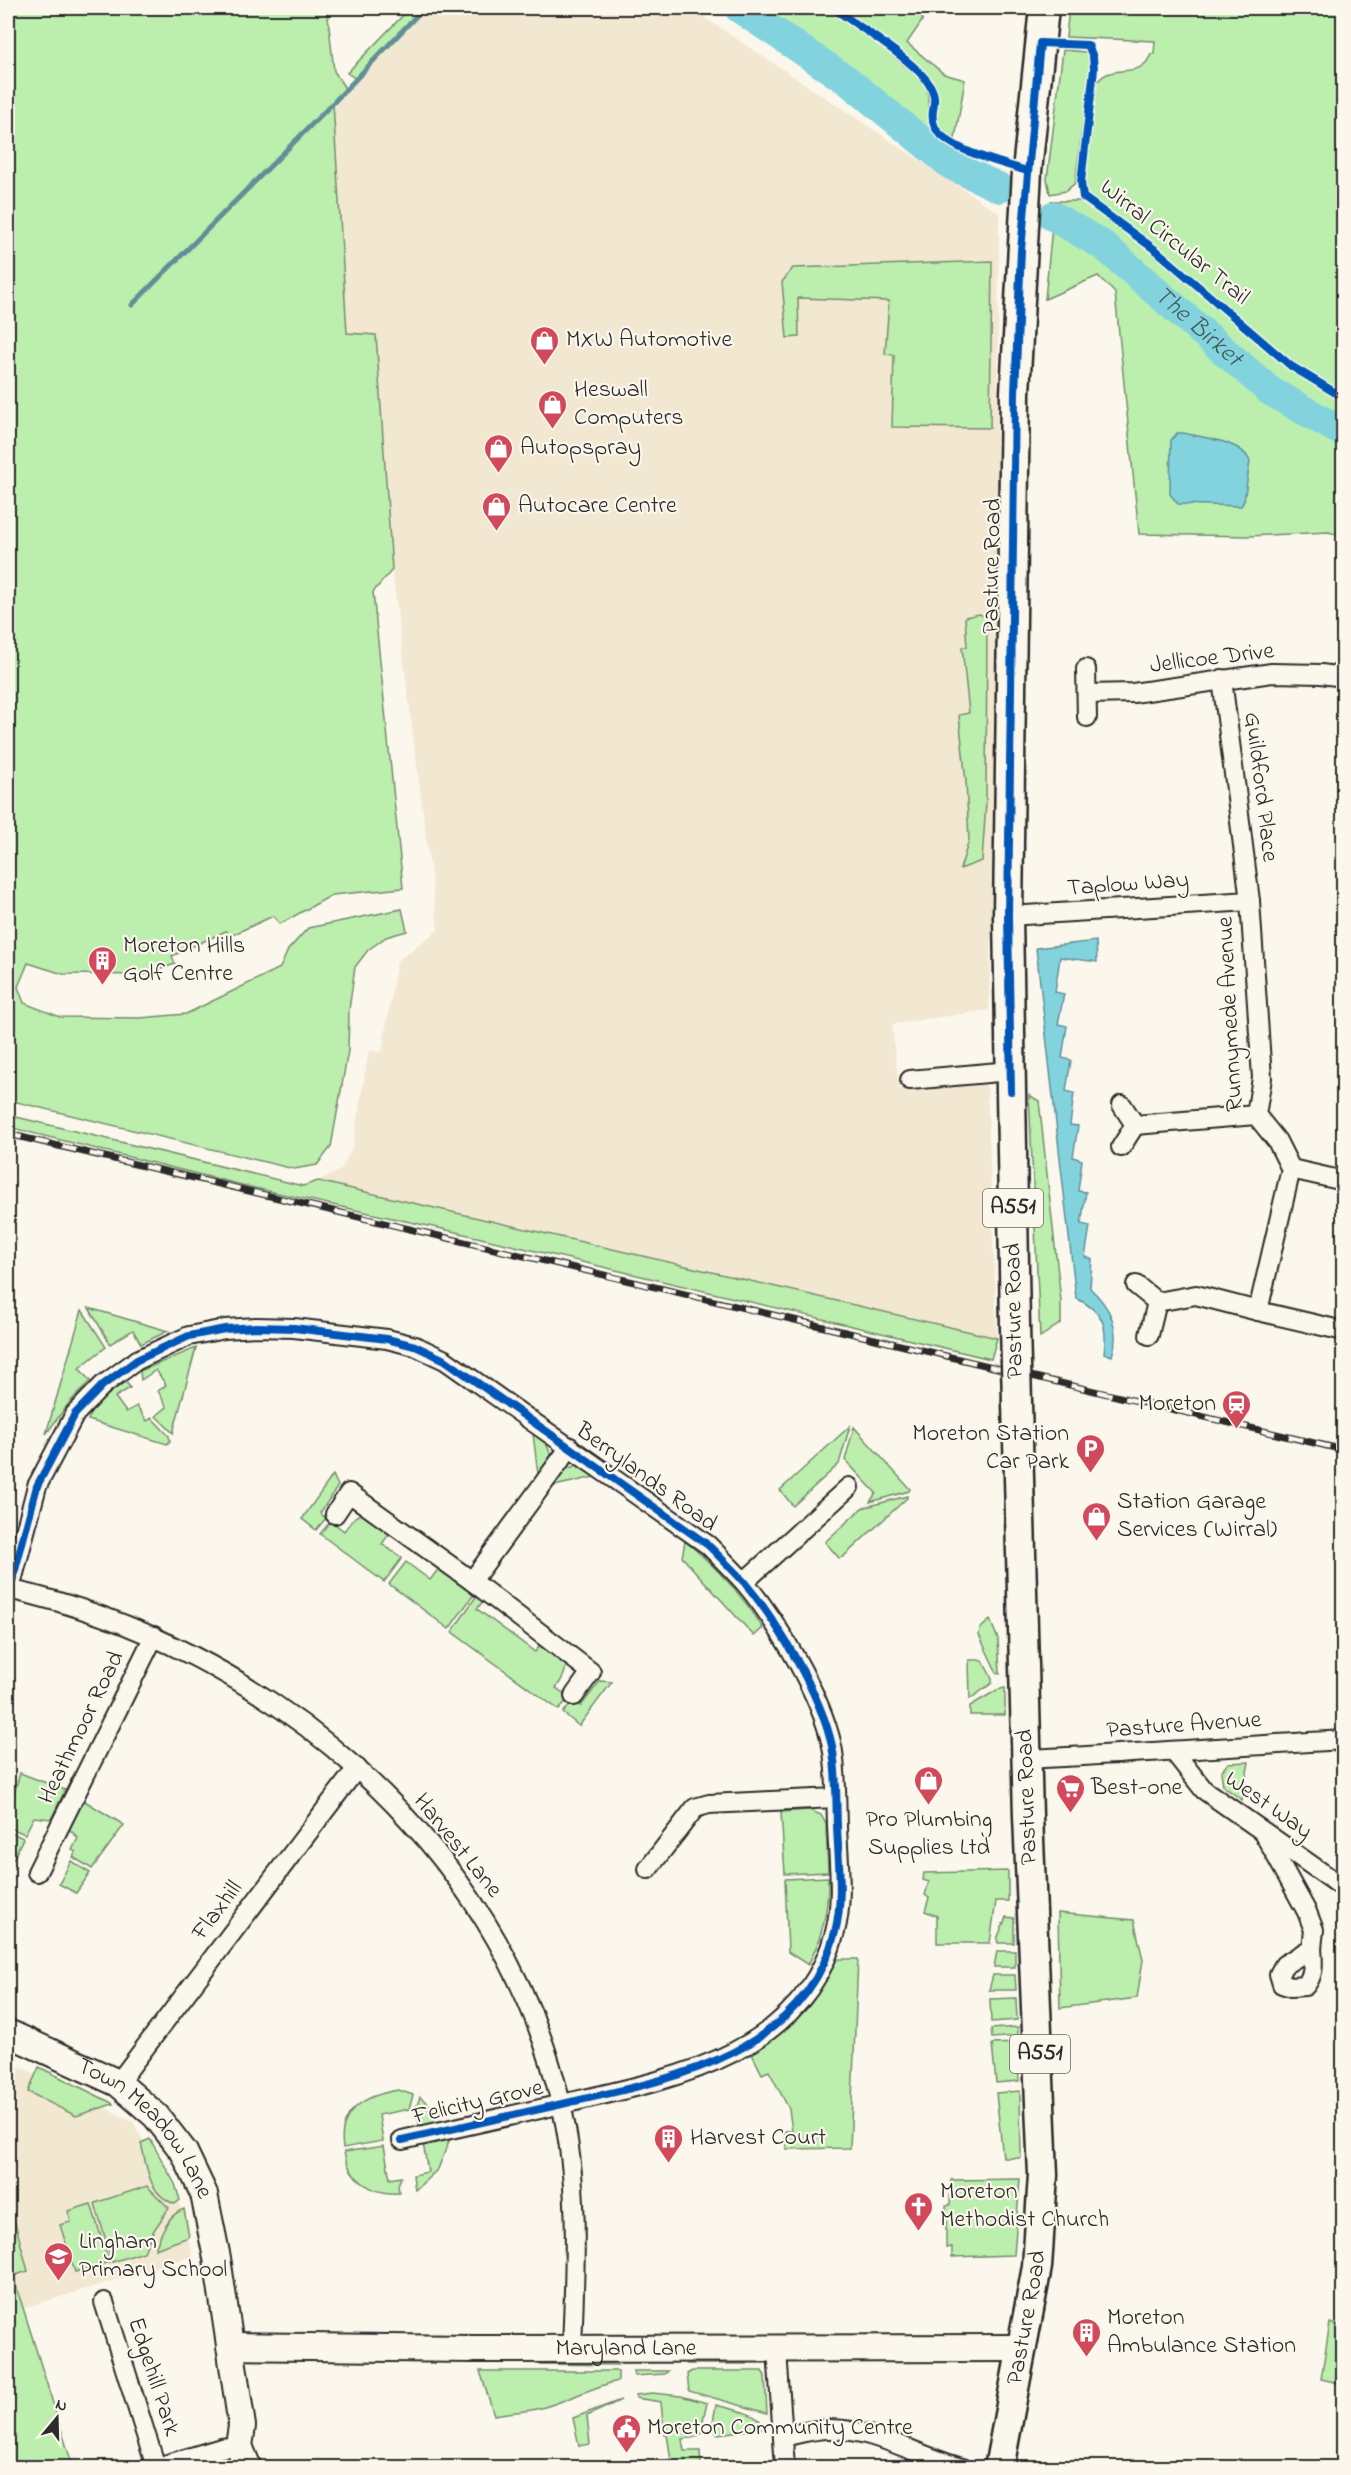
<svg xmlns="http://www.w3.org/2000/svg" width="1351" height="2475" viewBox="0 0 1351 2475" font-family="'Indie Flower',sans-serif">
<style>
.built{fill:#f2e7d1}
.green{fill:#bceeae;stroke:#748c6c;stroke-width:1.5}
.water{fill:#83d3df;stroke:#609097;stroke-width:1.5}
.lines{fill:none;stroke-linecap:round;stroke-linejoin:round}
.stream{stroke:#609097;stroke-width:5}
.river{stroke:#83d3df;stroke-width:30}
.street-casing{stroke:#2b2b2b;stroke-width:22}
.secondary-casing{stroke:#2b2b2b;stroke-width:30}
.primary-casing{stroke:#2b2b2b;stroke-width:33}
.street{stroke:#fbf7ec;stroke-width:18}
.secondary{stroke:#fbf7ec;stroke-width:26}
.primary{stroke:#fbf7ec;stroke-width:28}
.rail-casing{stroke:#2b2b2b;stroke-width:7}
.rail{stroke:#fbf7ec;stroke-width:4.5;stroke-dasharray:14;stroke-linecap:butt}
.primary-bridge-casing{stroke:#2b2b2b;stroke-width:33;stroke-linecap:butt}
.primary-bridge{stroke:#fbf7ec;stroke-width:28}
.cycleway-casing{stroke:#fbf7ec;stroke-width:11}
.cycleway{stroke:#0057b8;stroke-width:8}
.labels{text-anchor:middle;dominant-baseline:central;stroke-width:4.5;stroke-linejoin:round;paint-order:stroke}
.shield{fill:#fbf7ec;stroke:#696865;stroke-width:1.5}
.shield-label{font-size:22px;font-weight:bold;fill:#2b2b2b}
.street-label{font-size:24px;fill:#2b2b2b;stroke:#fbf7ec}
.poi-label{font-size:24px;fill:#2b2b2b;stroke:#fbf7ec;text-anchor:start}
.water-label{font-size:26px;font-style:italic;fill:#455d61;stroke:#fbf7ec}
</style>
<rect width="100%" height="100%" fill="#fbf7ec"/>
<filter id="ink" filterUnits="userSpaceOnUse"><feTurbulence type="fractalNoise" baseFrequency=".0167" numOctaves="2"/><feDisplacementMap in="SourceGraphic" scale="12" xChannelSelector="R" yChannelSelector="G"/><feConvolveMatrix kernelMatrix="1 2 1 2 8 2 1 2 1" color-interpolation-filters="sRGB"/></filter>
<g filter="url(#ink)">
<g class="built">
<path d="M424 8H690L999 213 995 741 989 1010 892 1024 899 1089 979 1081 987 1086 997 1338 318 1181 341 1170 352 1149 369 1051 382 1052 397 961 438 930 392 570 376 335 347 333 333 103Z"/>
<path d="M8 2062 66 2087 133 2122 145 2144 174 2184 193 2256 24 2308 73 2467H8Z"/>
</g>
<g class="green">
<path d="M8 8H327L334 71 346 90 333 103 347 333 376 335 392 570 373 592 403 888 332 895 280 924 273 916 230 936 226 931 172 956 175 964 144 975 63 974 28 963 18 987 24 1003 60 1017 140 1018 186 1014 280 968 288 950 308 928 402 909 407 931 386 937 368 950 355 967 349 1010 348 1051 331 1147 317 1165 294 1169 8 1100Z"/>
<path d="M410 8H424L356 79 347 73Z"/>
<path d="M762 8C774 7 818 5 827 8 837 11 921 76 925 85 934 102 920 122 940 135L934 124 936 98 927 81 908 63 833 8H924L922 21 907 43 944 74 965 80 954 145 922 129 821 47Z"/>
<path d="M1069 8H1343V394L1290 361 1144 237 1087 196 1084 182 1095 85C1111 59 1140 83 1151 54H1154L1155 41 1066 37Z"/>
<path d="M1063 50 1086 52 1091 62 1075 183 1066 191 1050 194 1047 179Z"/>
<path d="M1051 201H1081L1157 256 1291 370 1343 403V537L1329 532 1249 536 1139 534 1115 293 1098 276 1045 299 1053 216Z"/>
<path d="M992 261 990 428 892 427 894 355 885 354 889 301 798 298 799 337 787 338 782 282 793 268Z"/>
<path d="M979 614 987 617 986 803 982 861 960 869 969 840 966 782 959 715 969 713 962 647H967L965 617Z"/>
<path d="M1029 1095 1039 1101 1061 1301V1323L1040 1337Z"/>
<path d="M8 1115 303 1186 318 1181 997 1338 991 1359 447 1230 246 1186 8 1127Z"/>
<path d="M89 1308 168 1331 141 1344 133 1330 110 1344Z"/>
<path d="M82 1310 106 1347 79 1368 90 1381 69 1403 46 1434Z"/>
<path d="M196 1348 173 1433 156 1416 167 1407 158 1391 166 1385 156 1370 141 1380 140 1371Z"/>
<path d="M123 1383H127L130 1388 115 1397 126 1412 137 1406 147 1421 152 1418 169 1436 170 1441 167 1444 88 1420C91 1405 111 1393 123 1383Z"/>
<path d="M850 1426 839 1464 793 1506 780 1490Z"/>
<path d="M854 1427 910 1489 909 1491 870 1502 876 1493 845 1460Z"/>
<path d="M533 1434 546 1443 551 1455 538 1474Z"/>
<path d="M576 1465 595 1477 554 1486 565 1470Z"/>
<path d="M333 1475 338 1486 320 1513 326 1518 316 1530 302 1519Z"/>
<path d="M907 1496V1498L843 1557 839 1558 825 1542 862 1508Z"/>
<path d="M363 1512 391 1531 382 1544 402 1558 384 1582 320 1534 331 1521 344 1531 355 1517Z"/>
<path d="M685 1541C715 1566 742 1594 763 1628L754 1636 682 1557Z"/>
<path d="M406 1562 430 1580 440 1567 475 1593 449 1629 389 1584Z"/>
<path d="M477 1595 484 1600 477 1609 535 1652 542 1643C564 1659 575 1662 556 1688L569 1697 559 1710 452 1632Z"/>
<path d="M990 1620 998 1639 1000 1674 997 1673 979 1635 980 1629Z"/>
<path d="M969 1660H982L992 1678V1683L970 1699Z"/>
<path d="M600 1681 612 1682 579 1726 563 1713 573 1701 581 1706Z"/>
<path d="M1005 1688V1715H970V1706L997 1690Z"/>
<path d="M1249 1762 1242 1800 1223 1786 1221 1772 1228 1763Z"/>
<path d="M20 1773 65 1790 51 1819 34 1817 25 1834 8 1827V1815Z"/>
<path d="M83 1800 124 1825 92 1869 73 1857 76 1852 72 1850 78 1838 69 1829Z"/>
<path d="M809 1810 821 1815 826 1824 828 1872 785 1874 781 1812Z"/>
<path d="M8 1831 23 1838 13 1860 8 1857Z"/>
<path d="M71 1861 90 1873 76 1893 59 1884Z"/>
<path d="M1008 1871V1901H996L990 1943H937V1916L925 1911 929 1898 925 1895 929 1882 923 1880 924 1873Z"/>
<path d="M828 1877C829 1909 822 1938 808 1965L788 1952 785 1879Z"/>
<path d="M1058 1913 1134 1920 1143 1960 1137 1998 1060 2008Z"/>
<path d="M1006 1917 1014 1918V1943H998L997 1939Z"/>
<path d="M997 1951H1015V1967H994Z"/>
<path d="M837 1959H858L850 2148 786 2149 785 2131H792L789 2109 769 2071 762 2074 752 2054C790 2029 817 1999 837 1959Z"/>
<path d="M993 1975H1015L1016 1990H989Z"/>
<path d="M1016 1998 1017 2020 991 2022 990 1999Z"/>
<path d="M1018 2027V2036L992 2038 991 2029Z"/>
<path d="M1017 2043 1019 2081 996 2083 992 2044Z"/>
<path d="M39 2067 110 2102 113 2104 76 2116 28 2092Z"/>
<path d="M398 2090 413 2095 409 2109 379 2115 383 2141 343 2148C337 2110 366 2095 398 2090Z"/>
<path d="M1020 2091 1021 2158H1003L996 2093Z"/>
<path d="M420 2097 436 2110 434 2127 425 2129 419 2124 416 2108Z"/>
<path d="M451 2136 438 2169 415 2190 413 2175 428 2172 423 2143Z"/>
<path d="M150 2139 175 2184 180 2200 175 2204C148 2195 147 2167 141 2143Z"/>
<path d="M384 2146 390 2179 401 2177 398 2185 399 2193C372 2195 349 2179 344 2152Z"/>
<path d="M1020 2179 1014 2255 952 2257V2247L946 2248V2206L950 2205 951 2180Z"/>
<path d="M147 2186 169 2208 152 2233 144 2252 112 2262 95 2203Z"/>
<path d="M91 2204 109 2262 75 2272 60 2225 71 2222 68 2211Z"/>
<path d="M11 2208 28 2271 13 2276 73 2467H8V2209Z"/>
<path d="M184 2209 189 2237 155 2249C161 2234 167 2215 184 2209Z"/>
<path d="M1330 2323 1343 2327V2384L1321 2379Z"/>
<path d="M747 2356V2364H687L692 2358Z"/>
<path d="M537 2357H618V2365L536 2364Z"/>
<path d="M480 2371H618V2381C591 2387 568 2401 541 2408 526 2412 509 2412 494 2415Z"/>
<path d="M633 2371H668L665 2374 634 2376Z"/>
<path d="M692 2371H762L765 2376 767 2413 689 2391 687 2374Z"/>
<path d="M652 2393 681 2396 707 2403 703 2420 704 2426C702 2438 693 2438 682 2439L684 2451H700L701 2467H629L671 2461 667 2434H664L661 2402 636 2398V2395Z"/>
<path d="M621 2400 587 2416 590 2444 579 2446 573 2418Z"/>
<path d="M716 2405C734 2410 757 2412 766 2428L718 2434 712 2427Z"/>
</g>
<g class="water">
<path d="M1177 433H1183C1202 438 1241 440 1250 461L1244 501 1241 506 1178 504 1170 494 1171 440Z"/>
<path d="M1096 941 1097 962 1060 957 1055 992 1064 994 1058 1024 1067 1026 1062 1058 1071 1060 1066 1091 1074 1093 1070 1125 1078 1126 1073 1157 1082 1160 1078 1191 1086 1192 1081 1224 1090 1226 1085 1257 1092 1259 1090 1288C1110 1307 1121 1328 1112 1356L1104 1353C1108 1324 1103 1312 1076 1298L1036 948Z"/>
</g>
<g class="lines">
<path class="stream" d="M132 305 333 103 424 8"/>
<g class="river">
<path d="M739 8 848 81 951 165 1000 188"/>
<path id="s1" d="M1053 216 1104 246 1270 391 1344 433"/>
</g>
<defs>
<g id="street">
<path d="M1086 669 1087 717"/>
<path d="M1222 679 1250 901 1262 1078 1256 1115 1277 1141 1291 1169 1344 1181"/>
<path d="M1087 694 1133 693 1272 673 1321 674 1344 677"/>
<path d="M1008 916 1250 901"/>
<path d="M910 1080 1010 1071"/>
<path d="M1122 1105 1135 1125"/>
<path d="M1135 1125 1256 1115"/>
<path d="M1121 1147 1135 1125"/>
<path d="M1291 1169 1258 1311 1344 1331"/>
<path d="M1136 1285 1157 1302"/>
<path d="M1149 1335 1157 1302 1196 1295 1258 1311"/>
<path d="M335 1514 349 1493 472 1581 591 1672 574 1696"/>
<path d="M472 1581 570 1447"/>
<path d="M744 1582 849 1487"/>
<path d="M8 1589C264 1645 501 1843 561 2104 580 2185 575 2266 572 2349"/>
<path d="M10 1589 37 1486 75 1414 103 1385 137 1360 189 1336 225 1329 256 1327 294 1328 387 1339 415 1346 445 1360 708 1545C720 1557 732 1569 744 1582 777 1621 821 1695 832 1746 837 1771 836 1799 837 1825 838 1860 844 1898 835 1932 803 2056 669 2080 562 2104 509 2116 456 2128 402 2140"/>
<path d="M1174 1752 1204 1790 1344 1888"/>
<path d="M1027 1759C1133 1754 1238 1746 1344 1740"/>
<path d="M1263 1832 1307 1912 1314 1930 1312 1948 1284 1965 1279 1974 1282 1984 1291 1987 1305 1986C1315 1974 1313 1963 1312 1948"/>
<path d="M648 1869 695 1808 709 1804 836 1798"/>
<path d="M37 1872 154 1636"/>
<path d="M118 2083 357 1768"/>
<path d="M104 2302 156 2467"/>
<path d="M777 2350 785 2468"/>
<path d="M783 2437C797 2434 814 2429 829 2429 875 2429 918 2456 962 2468"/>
<path d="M154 2468 221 2448 239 2446"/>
</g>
<g id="secondary">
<path id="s2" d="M8 2033 118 2083 156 2116 184 2152 204 2194 217 2258 242 2426 239 2446 248 2468"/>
<path id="s3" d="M230 2346 470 2349 1023 2348"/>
</g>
<g id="primary">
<path d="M1015 1326 1008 916 1015 393 1027 171 1044 8"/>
<path id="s4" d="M999 2468 1037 2267 1043 2175 1028 1816 1017 1403"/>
</g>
</defs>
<use href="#street" class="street-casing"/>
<use href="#secondary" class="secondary-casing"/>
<use href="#primary" class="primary-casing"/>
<use href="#street" class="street"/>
<use href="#secondary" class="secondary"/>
<use href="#primary" class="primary"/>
<defs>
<path id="rail" d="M8 1134 1344 1450"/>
</defs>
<use href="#rail" class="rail-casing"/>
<use href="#rail" class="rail"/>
<defs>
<path id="primary-bridge" d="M1015 1326 1017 1403"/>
</defs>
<use href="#primary-bridge" class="primary-bridge-casing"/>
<use href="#primary-bridge" class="primary-bridge"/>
<defs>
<g id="cycleway">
<path d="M833 8C858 26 910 58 927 81 942 102 928 108 934 125 944 150 1003 163 1027 171"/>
<path d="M1011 1091 1008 916 1015 393 1021 250 1040 43 1088 45 1093 57 1094 69 1081 182 1083 197 1157 251 1291 366 1344 398"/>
<path d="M10 1589 37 1486 75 1414 103 1385 137 1360 189 1336 225 1329 256 1327 294 1328 387 1339 415 1346 445 1360 708 1545C720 1557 732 1569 744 1582 777 1621 821 1695 832 1746 837 1771 836 1799 837 1825 838 1860 844 1898 835 1932 803 2056 669 2080 562 2104 509 2116 456 2128 402 2140"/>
</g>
</defs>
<use href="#cycleway" class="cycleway-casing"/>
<use href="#cycleway" class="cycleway"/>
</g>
</g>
<defs>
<symbol id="shop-pin" viewBox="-11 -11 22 30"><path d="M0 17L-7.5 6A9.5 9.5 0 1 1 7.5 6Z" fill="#d1495b" stroke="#fbf7ec"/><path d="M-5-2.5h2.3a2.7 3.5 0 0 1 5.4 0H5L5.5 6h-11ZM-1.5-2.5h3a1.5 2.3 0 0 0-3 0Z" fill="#fff"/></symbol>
<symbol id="building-pin" viewBox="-11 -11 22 30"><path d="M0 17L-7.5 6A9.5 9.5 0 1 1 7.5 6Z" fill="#d1495b" stroke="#fbf7ec"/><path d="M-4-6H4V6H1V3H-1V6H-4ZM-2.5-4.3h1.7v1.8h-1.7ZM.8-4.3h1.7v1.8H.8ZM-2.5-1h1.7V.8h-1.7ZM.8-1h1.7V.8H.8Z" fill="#fff"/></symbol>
<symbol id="station-pin" viewBox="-11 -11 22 30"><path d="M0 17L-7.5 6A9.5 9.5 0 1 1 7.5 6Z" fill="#d1495b" stroke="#fbf7ec"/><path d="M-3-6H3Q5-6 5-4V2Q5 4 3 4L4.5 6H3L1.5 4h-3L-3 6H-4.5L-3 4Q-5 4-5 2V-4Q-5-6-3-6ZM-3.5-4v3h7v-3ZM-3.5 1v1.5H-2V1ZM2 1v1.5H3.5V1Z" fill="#fff"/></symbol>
<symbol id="parking-pin" viewBox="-11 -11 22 30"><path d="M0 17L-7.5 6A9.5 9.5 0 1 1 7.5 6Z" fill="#d1495b" stroke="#fbf7ec"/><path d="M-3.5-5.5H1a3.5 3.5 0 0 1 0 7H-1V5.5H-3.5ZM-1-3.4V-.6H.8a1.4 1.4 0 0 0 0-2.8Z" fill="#fff"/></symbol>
<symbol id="supermarket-pin" viewBox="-11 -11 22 30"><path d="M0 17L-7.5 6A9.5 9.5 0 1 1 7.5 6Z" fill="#d1495b" stroke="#fbf7ec"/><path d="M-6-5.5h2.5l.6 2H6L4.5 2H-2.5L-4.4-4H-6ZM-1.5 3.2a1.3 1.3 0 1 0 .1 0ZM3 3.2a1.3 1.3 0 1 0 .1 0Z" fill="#fff"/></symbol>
<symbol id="church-pin" viewBox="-11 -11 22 30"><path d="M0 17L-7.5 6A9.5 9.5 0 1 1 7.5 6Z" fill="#d1495b" stroke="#fbf7ec"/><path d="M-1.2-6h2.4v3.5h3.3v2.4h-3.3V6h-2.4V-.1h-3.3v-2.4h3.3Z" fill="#fff"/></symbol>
<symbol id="school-pin" viewBox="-11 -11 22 30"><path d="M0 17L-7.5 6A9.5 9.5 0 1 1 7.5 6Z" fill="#d1495b" stroke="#fbf7ec"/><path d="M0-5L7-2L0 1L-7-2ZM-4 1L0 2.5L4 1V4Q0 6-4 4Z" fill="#fff"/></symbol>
<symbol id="civic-pin" viewBox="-11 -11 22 30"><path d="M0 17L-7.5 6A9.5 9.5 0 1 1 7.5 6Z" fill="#d1495b" stroke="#fbf7ec"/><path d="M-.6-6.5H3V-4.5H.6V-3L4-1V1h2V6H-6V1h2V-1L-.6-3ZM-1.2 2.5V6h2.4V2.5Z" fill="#fff"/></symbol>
</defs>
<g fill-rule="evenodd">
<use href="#shop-pin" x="528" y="324" width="33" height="45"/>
<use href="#shop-pin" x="536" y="388" width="33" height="45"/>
<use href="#shop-pin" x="482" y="432" width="33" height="45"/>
<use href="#shop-pin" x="480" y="490" width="33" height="45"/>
<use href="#building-pin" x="86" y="944" width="33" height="45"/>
<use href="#station-pin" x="1220" y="1388" width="33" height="45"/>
<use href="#parking-pin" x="1074" y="1432" width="33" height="45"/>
<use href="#shop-pin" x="1080" y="1500" width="33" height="45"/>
<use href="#shop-pin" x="912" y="1764" width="33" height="45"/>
<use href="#supermarket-pin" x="1054" y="1772" width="33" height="45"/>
<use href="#building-pin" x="652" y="2122" width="33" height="45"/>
<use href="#church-pin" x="902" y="2190" width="33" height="45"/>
<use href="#school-pin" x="42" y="2240" width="33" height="45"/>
<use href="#building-pin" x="1070" y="2316" width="33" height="45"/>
<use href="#civic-pin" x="610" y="2412" width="33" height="45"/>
</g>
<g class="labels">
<g class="shield">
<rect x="983" y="1189" width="60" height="38" rx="4.5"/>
<rect x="1010" y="2035" width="60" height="38" rx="4.5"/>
</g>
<g class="shield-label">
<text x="1013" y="1208">A551</text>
<text x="1040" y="2054">A551</text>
</g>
<g class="street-label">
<text transform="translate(1174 243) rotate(39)">Wirral Circular Trail</text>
<text transform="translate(993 566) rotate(-89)">Pasture Road</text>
<text transform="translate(1212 659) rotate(-7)">Jellicoe Drive</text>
<text transform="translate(1260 787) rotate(83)">Guildford Place</text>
<text transform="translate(1128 885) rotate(-4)">Taplow Way</text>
<text transform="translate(1231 1014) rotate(-93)">Runnymede Avenue</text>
<text transform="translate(1015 1311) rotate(-91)">Pasture Road</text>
<text transform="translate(646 1478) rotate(36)">Berrylands Road</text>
<text transform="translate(1184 1726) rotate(-4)">Pasture Avenue</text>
<text transform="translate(82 1728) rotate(-64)">Heathmoor Road</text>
<text transform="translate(1028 1797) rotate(-92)">Pasture Road</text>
<text transform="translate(1268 1806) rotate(35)">West Way</text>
<text transform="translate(457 1846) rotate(51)">Harvest Lane</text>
<text transform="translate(218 1911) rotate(-53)">Flaxhill</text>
<text transform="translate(478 2103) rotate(-13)">Felicity Grove</text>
<text stroke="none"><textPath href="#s2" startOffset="172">Town Meadow Lane</textPath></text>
<text stroke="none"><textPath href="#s4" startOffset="153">Pasture Road</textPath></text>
<text stroke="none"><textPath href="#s3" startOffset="396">Maryland Lane</textPath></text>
<text transform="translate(153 2377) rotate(72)">Edgehill Park</text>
</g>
<g class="poi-label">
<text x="566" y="340">MXW Automotive</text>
<text x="574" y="390">Heswall<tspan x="574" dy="28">Computers</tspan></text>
<text x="520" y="448">Autopspray</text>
<text x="518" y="506">Autocare Centre</text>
<text x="123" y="946">Moreton Hills<tspan x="123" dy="28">Golf Centre</tspan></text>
<text x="1216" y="1404" text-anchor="end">Moreton</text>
<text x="1069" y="1434" text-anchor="end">Moreton Station<tspan x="1069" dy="28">Car Park</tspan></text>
<text x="1117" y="1502">Station Garage<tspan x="1117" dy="28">Services (Wirral)</tspan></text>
<text x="1091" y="1788">Best-one</text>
<text x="929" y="1820" text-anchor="middle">Pro Plumbing<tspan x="929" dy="28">Supplies Ltd</tspan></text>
<text x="690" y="2138">Harvest Court</text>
<text x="940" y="2192">Moreton<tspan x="940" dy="28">Methodist Church</tspan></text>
<text x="79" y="2242">Lingham<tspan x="79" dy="28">Primary School</tspan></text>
<text x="1107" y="2318">Moreton<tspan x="1107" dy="28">Ambulance Station</tspan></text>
<text x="647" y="2428">Moreton Community Centre</text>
</g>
<g class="water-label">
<text stroke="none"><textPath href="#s1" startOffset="183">The Birket</textPath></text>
</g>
</g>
<rect width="1351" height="2475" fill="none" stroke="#fbf7ec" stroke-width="30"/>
<rect x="15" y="15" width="1321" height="2445" fill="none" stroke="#2b2b2b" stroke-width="2" filter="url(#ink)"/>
<g transform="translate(57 2418) rotate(19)" stroke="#fbf7ec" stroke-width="4.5" paint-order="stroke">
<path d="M0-4.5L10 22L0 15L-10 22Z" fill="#2b2b2b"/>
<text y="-9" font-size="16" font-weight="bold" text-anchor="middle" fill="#2b2b2b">N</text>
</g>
</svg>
